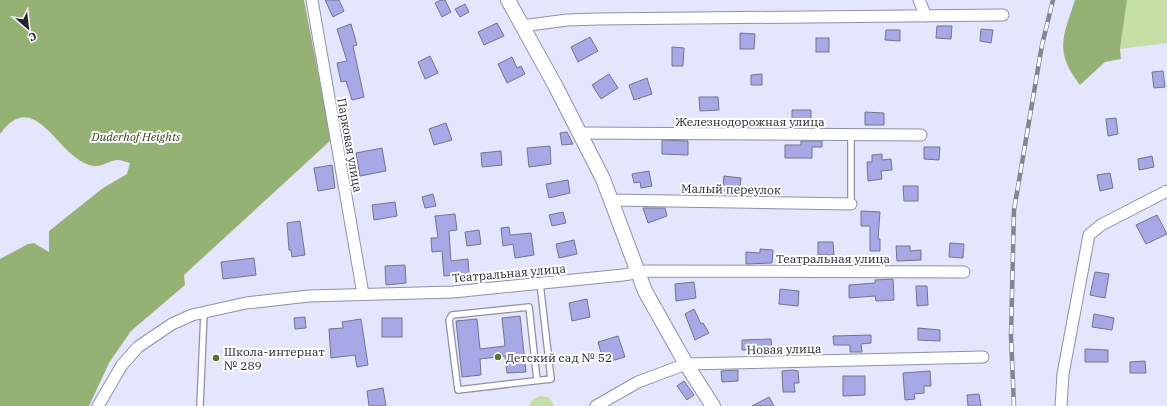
<svg xmlns="http://www.w3.org/2000/svg" width="1167" height="406" viewBox="0 0 1167 406" font-family="'IBM Plex Serif',serif">
<style>
.green{fill:#c5dfa7}
.forest{fill:#96b174}
.building{fill:#a7a9e7;stroke:#73748d}
.lines{fill:none;stroke-linecap:round;stroke-linejoin:round}
.service-casing{stroke:#8e90aa;stroke-width:8}
.minor-casing{stroke:#8e90aa;stroke-width:13}
.tertiary-casing{stroke:#8e90aa;stroke-width:16}
.service{stroke:#fff;stroke-width:5.5}
.minor{stroke:#fff;stroke-width:11}
.tertiary{stroke:#fff;stroke-width:14}
.rail-casing{stroke:#838495;stroke-width:4.5}
.rail{stroke:#fff;stroke-width:3;stroke-dasharray:9;stroke-linecap:butt}
.poi-dot{fill:#58752b;stroke:#fff;stroke-width:1.5}
.labels{text-anchor:middle;dominant-baseline:central;stroke-width:4;stroke-linejoin:round;paint-order:stroke}
.street-label{font-size:12px;fill:#252530;stroke:#fff}
.park-label{font-size:12px;font-style:italic;fill:#2d3f12;stroke:#fff}
.poi-label{font-size:12px;fill:#252530;stroke:#fff;text-anchor:start}
</style>
<rect width="100%" height="100%" fill="#e4e6fd"/>
<g class="green">
<path d="M1127 0H1167V43L1120 49Z"/>
<path d="M539 396 548 397 555 406H529L531 401Z"/>
</g>
<g class="forest">
<path d="M0 0H304L331 140 184 275 185 285 131 331 109 363 89 406H0V259L28 244 34 243 49 252V231L103 188 127 174 130 163C126 162 121 160 118 160 110 160 102 167 94 166 58 162 37 84 0 134Z"/>
<path d="M1075 0H1127L1120 49 1121 59 1105 62 1080 85C1054 51 1063 37 1075 0Z"/>
</g>
<g class="building">
<path d="M325 0H339L344 11 333 17Z"/>
<path d="M441 0H445L451 12 442 17 435 3Z"/>
<path d="M465 4 469 12 460 17 455 9Z"/>
<path d="M497 23 504 36 484 45 478 32Z"/>
<path d="M351 24 357 45 353 46 364 97 352 100 346 81 341 82 337 63 347 61 337 29Z"/>
<path d="M937 26H952L951 39 936 38Z"/>
<path d="M981 29 993 30 991 43 980 41Z"/>
<path d="M886 30H900V41L885 40Z"/>
<path d="M740 33 755 34 754 49H740Z"/>
<path d="M590 37 598 51 578 62 571 47Z"/>
<rect x="816" y="38" width="13" height="14"/>
<path d="M672 47 684 48 683 66H672Z"/>
<path d="M430 56 438 73 425 79 418 62Z"/>
<path d="M512 57 517 68 521 66 525 74 507 83 498 64Z"/>
<path d="M1163 71 1165 87 1154 88 1152 72Z"/>
<path d="M609 74 618 88 601 99 592 85Z"/>
<path d="M762 74V85H751V75Z"/>
<path d="M647 78 652 94 634 100 629 85Z"/>
<path d="M699 97H718L719 110 700 111Z"/>
<path d="M792 110H811V127H801V124L792 123Z"/>
<path d="M865 112 884 113V125H865Z"/>
<path d="M1116 118 1118 134 1108 136 1106 119Z"/>
<path d="M446 123 452 140 434 145 429 129Z"/>
<path d="M567 132 573 144 562 145 560 133Z"/>
<path d="M662 140 688 141V155L662 154Z"/>
<path d="M801 141H822V147H812V158H785V145H801Z"/>
<path d="M550 146 551 164 529 167 527 148Z"/>
<path d="M924 147H940L939 160 924 159Z"/>
<path d="M382 148 386 171 360 176 356 153Z"/>
<path d="M501 151 502 165 482 167 481 153Z"/>
<path d="M882 154V160L891 159 892 170 881 171 882 179 868 181 867 162H872V155Z"/>
<path d="M1152 156 1154 167 1139 170 1138 159Z"/>
<path d="M332 165 335 188 318 191 314 168Z"/>
<path d="M649 171 652 186 641 188 640 182 634 183 632 174Z"/>
<path d="M1110 173 1113 188 1100 191 1097 175Z"/>
<path d="M724 176 741 178 739 195H722Z"/>
<path d="M568 180 570 193 549 198 546 184Z"/>
<path d="M903 186H918V201H904Z"/>
<path d="M433 194 436 206 425 208 422 197Z"/>
<path d="M395 202 397 216 374 220 372 205Z"/>
<path d="M643 208H665L667 216 648 223Z"/>
<path d="M861 211 880 212 878 239H880V251H870V226H861Z"/>
<path d="M563 212 566 223 552 226 549 215Z"/>
<path d="M455 214 457 230 449 231 451 261 468 259 469 274 444 276 442 251 432 252 431 238H438L435 216Z"/>
<path d="M1157 215 1167 234 1146 244 1136 225Z"/>
<path d="M300 221 305 255 292 257 291 250H289L287 223Z"/>
<path d="M509 227 510 235 531 233 534 255 515 258 513 244 503 246 501 228Z"/>
<path d="M479 230 481 244 467 246 465 232Z"/>
<path d="M574 240 577 254 559 258 556 244Z"/>
<path d="M818 242H833L834 255H818Z"/>
<path d="M950 243 964 244 963 258 949 257Z"/>
<path d="M896 246H910V251L921 250V260L897 261Z"/>
<path d="M760 249 773 250 772 263 746 264V252L760 253Z"/>
<path d="M254 258 256 275 223 279 221 262Z"/>
<path d="M405 265 406 283 386 285 385 266Z"/>
<path d="M1095 272 1109 274 1105 298 1090 295Z"/>
<path d="M893 279 894 300 876 301 875 296 849 298V285L875 283V280Z"/>
<path d="M694 282 696 298 676 301 675 284Z"/>
<path d="M916 286H927L928 305 917 306Z"/>
<path d="M780 289 799 291 798 306 779 304Z"/>
<path d="M587 299 590 317 572 321 569 303Z"/>
<path d="M694 309 701 324 703 323 709 333 695 340 685 314Z"/>
<path d="M1094 314 1114 318 1112 330 1092 327Z"/>
<path d="M520 316 526 372 507 373 505 356 480 359 481 375 462 377 456 321 477 319 480 349 505 346 502 318Z"/>
<path d="M305 317 306 328 295 329 294 318Z"/>
<rect x="382" y="318" width="20" height="19"/>
<path d="M361 319 368 365 357 367 355 355 331 358 329 329 343 328 342 322Z"/>
<path d="M918 328 940 330V341L918 340Z"/>
<path d="M871 335V343L861 344 862 352H850V345H834L833 336Z"/>
<path d="M618 336 625 357 604 363 598 342Z"/>
<path d="M771 339 772 350 765 351V355H752V350H742V340Z"/>
<path d="M1085 349 1108 350V362H1085Z"/>
<path d="M1145 361 1146 373H1130V362Z"/>
<path d="M738 370V381L722 382 721 371Z"/>
<path d="M793 370 798 371 799 383H794L795 392H783L782 371Z"/>
<path d="M930 371 931 386H924V393L914 394 915 399 905 400 903 373Z"/>
<path d="M843 376H865V395L843 396Z"/>
<path d="M684 381 694 395 687 400 677 386Z"/>
<path d="M383 388 386 406H369L367 391Z"/>
<path d="M979 394 981 406H968L967 395Z"/>
<path d="M769 397 774 406H752Z"/>
</g>
<g class="lines">
<defs>
<g id="service">
<path d="M851 204V134"/>
<path d="M537 380 529 307 452 315 449 320 458 390 551 379 540 283"/>
<path d="M200 406 204 313"/>
</g>
<g id="minor">
<path d="M312 0 363 294"/>
<path d="M919 0 926 16"/>
<path d="M522 26 567 20 599 19 1003 15"/>
<path d="M579 133 921 135"/>
<path d="M610 200 851 204"/>
<path d="M98 406 122 365 138 347 172 324 192 315 246 303 309 296 453 292 623 275 647 271 964 272"/>
<path d="M596 406 638 382 686 364 983 357"/>
<path d="M1061 406 1063 374 1089 235 1101 225 1167 191"/>
</g>
<path id="tertiary" d="M508 0 556 87 603 179 645 291 686 364 713 406"/>
</defs>
<use href="#service" class="service-casing"/>
<use href="#minor" class="minor-casing"/>
<use href="#tertiary" class="tertiary-casing"/>
<use href="#service" class="service"/>
<use href="#minor" class="minor"/>
<use href="#tertiary" class="tertiary"/>
<defs>
<path id="rail" d="M1014 406 1011 336 1014 210 1042 45 1053 0"/>
</defs>
<use href="#rail" class="rail-casing"/>
<use href="#rail" class="rail"/>
</g>
<g class="poi-dot">
<circle cx="498" cy="357" r="4"/>
<circle cx="216" cy="358" r="4"/>
</g>
<g class="labels">
<g class="street-label">
<text x="750" y="121">Железнодорожная улица</text>
<text transform="translate(350 145) rotate(80)">Парковая улица</text>
<text transform="translate(731 189) rotate(1)">Малый переулок</text>
<text x="833" y="258">Театральная улица</text>
<text transform="translate(509 273) rotate(-5)">Театральная улица</text>
<text transform="translate(784 349) rotate(-1)">Новая улица</text>
</g>
<g class="park-label">
<text x="136" y="136">Duderhof Heights</text>
</g>
<g class="poi-label">
<text x="224" y="351">Школа-интернат<tspan x="224" dy="14">№ 289</tspan></text>
<text x="506" y="357">Детский сад № 52</text>
</g>
</g>
<g transform="translate(28 28) rotate(152)" stroke="#ffffff" stroke-width="3" paint-order="stroke">
<path d="M0-3L7 15L0 10L-7 15Z" fill="#252530"/>
<text y="-6" font-size="11" font-weight="bold" text-anchor="middle" fill="#252530">С</text>
</g>
</svg>
